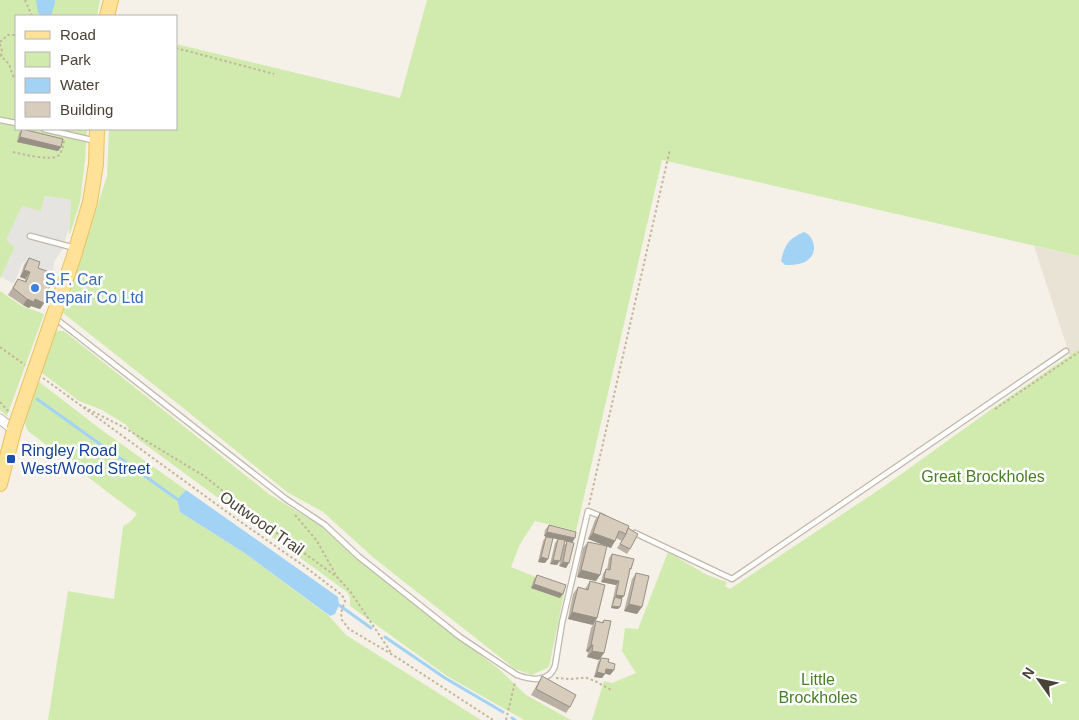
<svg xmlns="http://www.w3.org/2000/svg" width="1079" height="720" viewBox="0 0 1079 720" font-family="Arial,sans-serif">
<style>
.residential{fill:#e9e3d6}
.green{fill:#d1ebaf}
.parking{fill:#e6e4e0}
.water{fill:#a2d3f5}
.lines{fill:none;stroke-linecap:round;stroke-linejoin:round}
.stream{stroke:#a2d3f5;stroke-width:3}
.lane-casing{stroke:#c1b9aa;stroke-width:7}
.street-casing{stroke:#c1b9aa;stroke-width:11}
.primary-casing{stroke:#ebc161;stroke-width:16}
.path{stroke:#c4b59b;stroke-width:2;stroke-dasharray:2.5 2.5;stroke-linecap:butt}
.lane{stroke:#fff;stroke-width:4.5}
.street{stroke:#fff;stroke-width:9}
.primary{stroke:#ffe198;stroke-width:14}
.primary-bridge-casing{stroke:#ebc161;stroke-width:16;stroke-linecap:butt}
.primary-bridge{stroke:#ffe198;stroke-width:14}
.wall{fill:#bab0a3}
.shaded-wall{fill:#979084}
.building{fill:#d8cdbd;stroke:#979084}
.shop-dot{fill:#3f7fe0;stroke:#fff;stroke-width:2}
.transit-dot{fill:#1a4fb4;stroke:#fff;stroke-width:2}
.labels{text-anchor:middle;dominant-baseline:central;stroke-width:5;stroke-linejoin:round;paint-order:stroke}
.shop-label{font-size:16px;fill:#366cbe;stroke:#fff;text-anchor:start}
.transit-label{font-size:16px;fill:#164399;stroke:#fff;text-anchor:start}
.park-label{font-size:16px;fill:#487f25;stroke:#fff}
.street-label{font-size:16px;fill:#494236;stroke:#fff}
</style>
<rect width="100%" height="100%" fill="#f5f1e8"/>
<path class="residential" d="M1034 246 1079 256V349L1070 356Z"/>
<g class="green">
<path d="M0 0H100L97 16H16V129H87L85 160 80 202 70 234 69 233 71 200 45 196 41 211 15 247 0 279Z"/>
<path d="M427 0H1079V256L662 160 576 531 535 521 520 544 511 567 565 589 549 667 532 675 515 669 375 559 323 512 287 492 182 407 63 313 107 176 109 129H176V44L400 98Z"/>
<path d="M0 291 22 306 44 314 7 416 0 410Z"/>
<path d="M58 331H64L269 494 321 526 357 559 500 670 526 695 571 720H524L447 676 350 606V598L347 592 139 440 125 424 102 410 79 401 42 373 50 345 55 332Z"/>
<path d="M1079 349V720H592L604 681 612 683 636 673 622 651 625 628 638 629 668 552 707 575 727 582 725 586 730 589 886 485 989 411Z"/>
<path d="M38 381 103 431 186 490 177 499 180 512 246 554 329 616 346 635 481 720H48L68 591 114 599 123 526 130 522 137 514 110 494 28 431 25 424V419Z"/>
</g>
<path class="parking" d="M45 196 71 200 69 228 62 250 54 262 52 280 37 267 23 262 14 284 1 277 15 247 6 240 22 206 41 211Z"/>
<g class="water">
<path d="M36 0H55V3L51 16H41L38 13Z"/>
<path d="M804 232C814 236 818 251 809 259 803 265 792 265 785 265L781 261C785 245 788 239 804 232Z"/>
<path d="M186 490 338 597 339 605 335 614 330 616 246 554 180 512 177 499Z"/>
</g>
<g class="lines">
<g class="stream">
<path d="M37 399 177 499"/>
<path d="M339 605 371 628"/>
<path d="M385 637 445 678 503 712"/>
<path d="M512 718 515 720"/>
</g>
<defs>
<g id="lane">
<path d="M0 120 16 123"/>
<path d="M44 129 96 141"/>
<path d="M30 236 75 248"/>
<path d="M55 318 286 499 325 525 358 556 460 637 517 675C531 680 549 683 555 666L562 623 588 511 603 517"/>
<path d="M635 533 732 579 1066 351"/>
</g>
<path id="street" d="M0 419 14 430"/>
<g id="primary">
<path d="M107 16 111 0"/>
<path d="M53 317 73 259 90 202 96 164 97 129"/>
<path d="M0 484 14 430"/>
</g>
</defs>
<use href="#lane" class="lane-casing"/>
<use href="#street" class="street-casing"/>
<use href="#primary" class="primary-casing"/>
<g class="path">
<path d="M25 0 32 16"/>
<path d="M0 42 8 35H15L16 33"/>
<path d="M0 44 2 51 1 56 9 64 13 76 16 78"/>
<path d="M176 48 274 74"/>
<path d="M13 152C22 154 50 161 58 156 62 152 63 147 64 141"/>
<path d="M0 347 25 365"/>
<path d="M43 378 238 520 304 566 342 595 345 601 341 613 342 620 349 629 393 655 493 720"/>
<path d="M0 402 9 412"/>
<path d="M84 407 125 428 204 476 267 526 337 577"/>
<path d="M995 409 1079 352"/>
<path d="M589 505 670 149"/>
<path d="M295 515 296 516 317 541 337 577 350 591 392 654"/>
<path d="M556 678 570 679 580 678H587L595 681 613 691"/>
<path d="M506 720 515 682"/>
</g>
<use href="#lane" class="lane"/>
<use href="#street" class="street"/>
<use href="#primary" class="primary"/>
<defs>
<path id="primary-bridge" d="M14 430 53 317"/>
</defs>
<use href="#primary-bridge" class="primary-bridge-casing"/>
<use href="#primary-bridge" class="primary-bridge"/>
</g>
<g class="wall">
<path d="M22 129 61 147 58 151 17 142 19 133Z"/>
<path d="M29 258 38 268 44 303 40 309 31 306 29 308 23 305 8 295 18 279 25 281V279L20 277 24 265Z"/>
<path d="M600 513 628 528 630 549 627 554 617 548 622 541 616 538 611 548 588 539 595 520Z"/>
<path d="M549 525 572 542 566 568 559 566 564 545 567 542 564 541 557 565 550 564 555 543 558 539 553 538 545 563 538 562 543 541 546 537 544 536 545 530Z"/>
<path d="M588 542 600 575 596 581 577 577 583 548Z"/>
<path d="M612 554 631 569 629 572 618 609 611 608 616 585 601 582 603 574 606 569 607 570 609 558Z"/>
<path d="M636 573 637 614 624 611 632 579Z"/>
<path d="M537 575 560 598 531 588 534 579Z"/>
<path d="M590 581 597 618 593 625 568 619 573 594 578 587 585 589Z"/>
<path d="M604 620V653L599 660 587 657 588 652 586 651 591 628 596 621 602 622Z"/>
<path d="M601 658 608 662 614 670 610 675 605 673 602 678 594 677 598 662Z"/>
<path d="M542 676 570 707 566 713 531 695 538 683Z"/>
</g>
<g class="shaded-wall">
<path d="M20 137 61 147 58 151 17 142Z"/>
<path d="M24 270 30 272 25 279 20 277Z"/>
<path d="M27 299H35L44 303 40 309 31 306 29 308 23 305Z"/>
<path d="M547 532 575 538 572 543 544 536Z"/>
<path d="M593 533 615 541 611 548 588 539Z"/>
<path d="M541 557 548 559 545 563 538 562Z"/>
<path d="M553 560 560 561 557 565 550 564Z"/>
<path d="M563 562 569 563 566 568 559 566Z"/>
<path d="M581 570 600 575 596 581 577 577Z"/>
<path d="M604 578 619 581 616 585 601 582Z"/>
<path d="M534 584 563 594 560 598 531 588Z"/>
<path d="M616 595 624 596 620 601 615 597Z"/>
<path d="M629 604 642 607 637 614 624 611Z"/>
<path d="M612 606 620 607 618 609 611 608Z"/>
<path d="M572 612 597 618 593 625 568 619Z"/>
<path d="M591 645H593L588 652 586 651Z"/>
<path d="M592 651 604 653 599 660 587 657Z"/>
<path d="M606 669 614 670 610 675 603 673Z"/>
<path d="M597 672 605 674 602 678 594 677Z"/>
</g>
<g class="building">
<path d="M22 129 63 139 61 147 20 137Z"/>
<path d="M29 258 40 262 38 268 52 273V280L44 303 35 299 34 302 27 299 13 288 18 279 26 282 30 272 24 270Z"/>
<path d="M600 513 629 526 626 534 619 531 615 541 593 533Z"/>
<path d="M549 525 576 532 575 538 547 532Z"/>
<path d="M628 528 638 534 630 549 620 544 626 534Z"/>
<path d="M546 537 553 538 548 559 541 557Z"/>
<path d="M558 539 565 540 560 561 553 560Z"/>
<path d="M567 541 574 543 569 563 563 562Z"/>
<path d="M588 542 607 546 600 575 581 570Z"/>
<path d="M612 554 634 559 631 569 630 568 629 574 624 596 616 595 619 581 604 578 606 569 610 570Z"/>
<path d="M636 573 649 576 642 607 629 604Z"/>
<path d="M537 575 566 585 563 594 534 584Z"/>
<path d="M590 581 605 585 597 618 572 612 578 587 588 590Z"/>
<path d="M615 597 622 599 620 607 612 606Z"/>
<path d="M604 620 611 621 604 653 592 651 593 645H591L596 621 603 623Z"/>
<path d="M601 658 609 659 608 662 615 664 614 670 606 669 605 674 597 672Z"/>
<path d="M542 676 576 695 570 707 536 689Z"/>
</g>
<circle class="shop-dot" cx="35" cy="288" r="5"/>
<rect class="transit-dot" x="6" y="454" width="10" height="10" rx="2.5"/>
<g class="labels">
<g class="shop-label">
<text x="45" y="279">S.F. Car<tspan x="45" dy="18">Repair Co Ltd</tspan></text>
</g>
<g class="transit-label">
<text x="21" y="450">Ringley Road<tspan x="21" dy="18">West/Wood Street</tspan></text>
</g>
<g class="park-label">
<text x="983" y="476">Great Brockholes</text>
<text x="818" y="679">Little<tspan x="818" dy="18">Brockholes</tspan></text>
</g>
<g class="street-label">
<text transform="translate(262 523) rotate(35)">Outwood Trail</text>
</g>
</g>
<rect x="15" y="15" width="162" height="115" fill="#ffffff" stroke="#b6b3af"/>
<rect x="25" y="31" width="25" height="8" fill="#ffe198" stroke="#b6b3af"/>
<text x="60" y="40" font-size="15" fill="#494236">Road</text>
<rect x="25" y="52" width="25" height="15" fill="#d1ebaf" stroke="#b6b3af"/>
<text x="60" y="65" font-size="15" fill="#494236">Park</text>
<rect x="25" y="78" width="25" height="15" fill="#a2d3f5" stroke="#b6b3af"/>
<text x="60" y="90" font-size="15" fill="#494236">Water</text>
<rect x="25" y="102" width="25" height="15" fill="#d8cdbd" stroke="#b6b3af"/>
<text x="60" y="115" font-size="15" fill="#494236">Building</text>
<g transform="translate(1039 680) rotate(303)" stroke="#ffffff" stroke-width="4" paint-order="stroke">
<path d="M0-4L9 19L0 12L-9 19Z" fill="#494236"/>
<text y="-8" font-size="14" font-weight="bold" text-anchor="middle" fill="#494236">N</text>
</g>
</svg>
